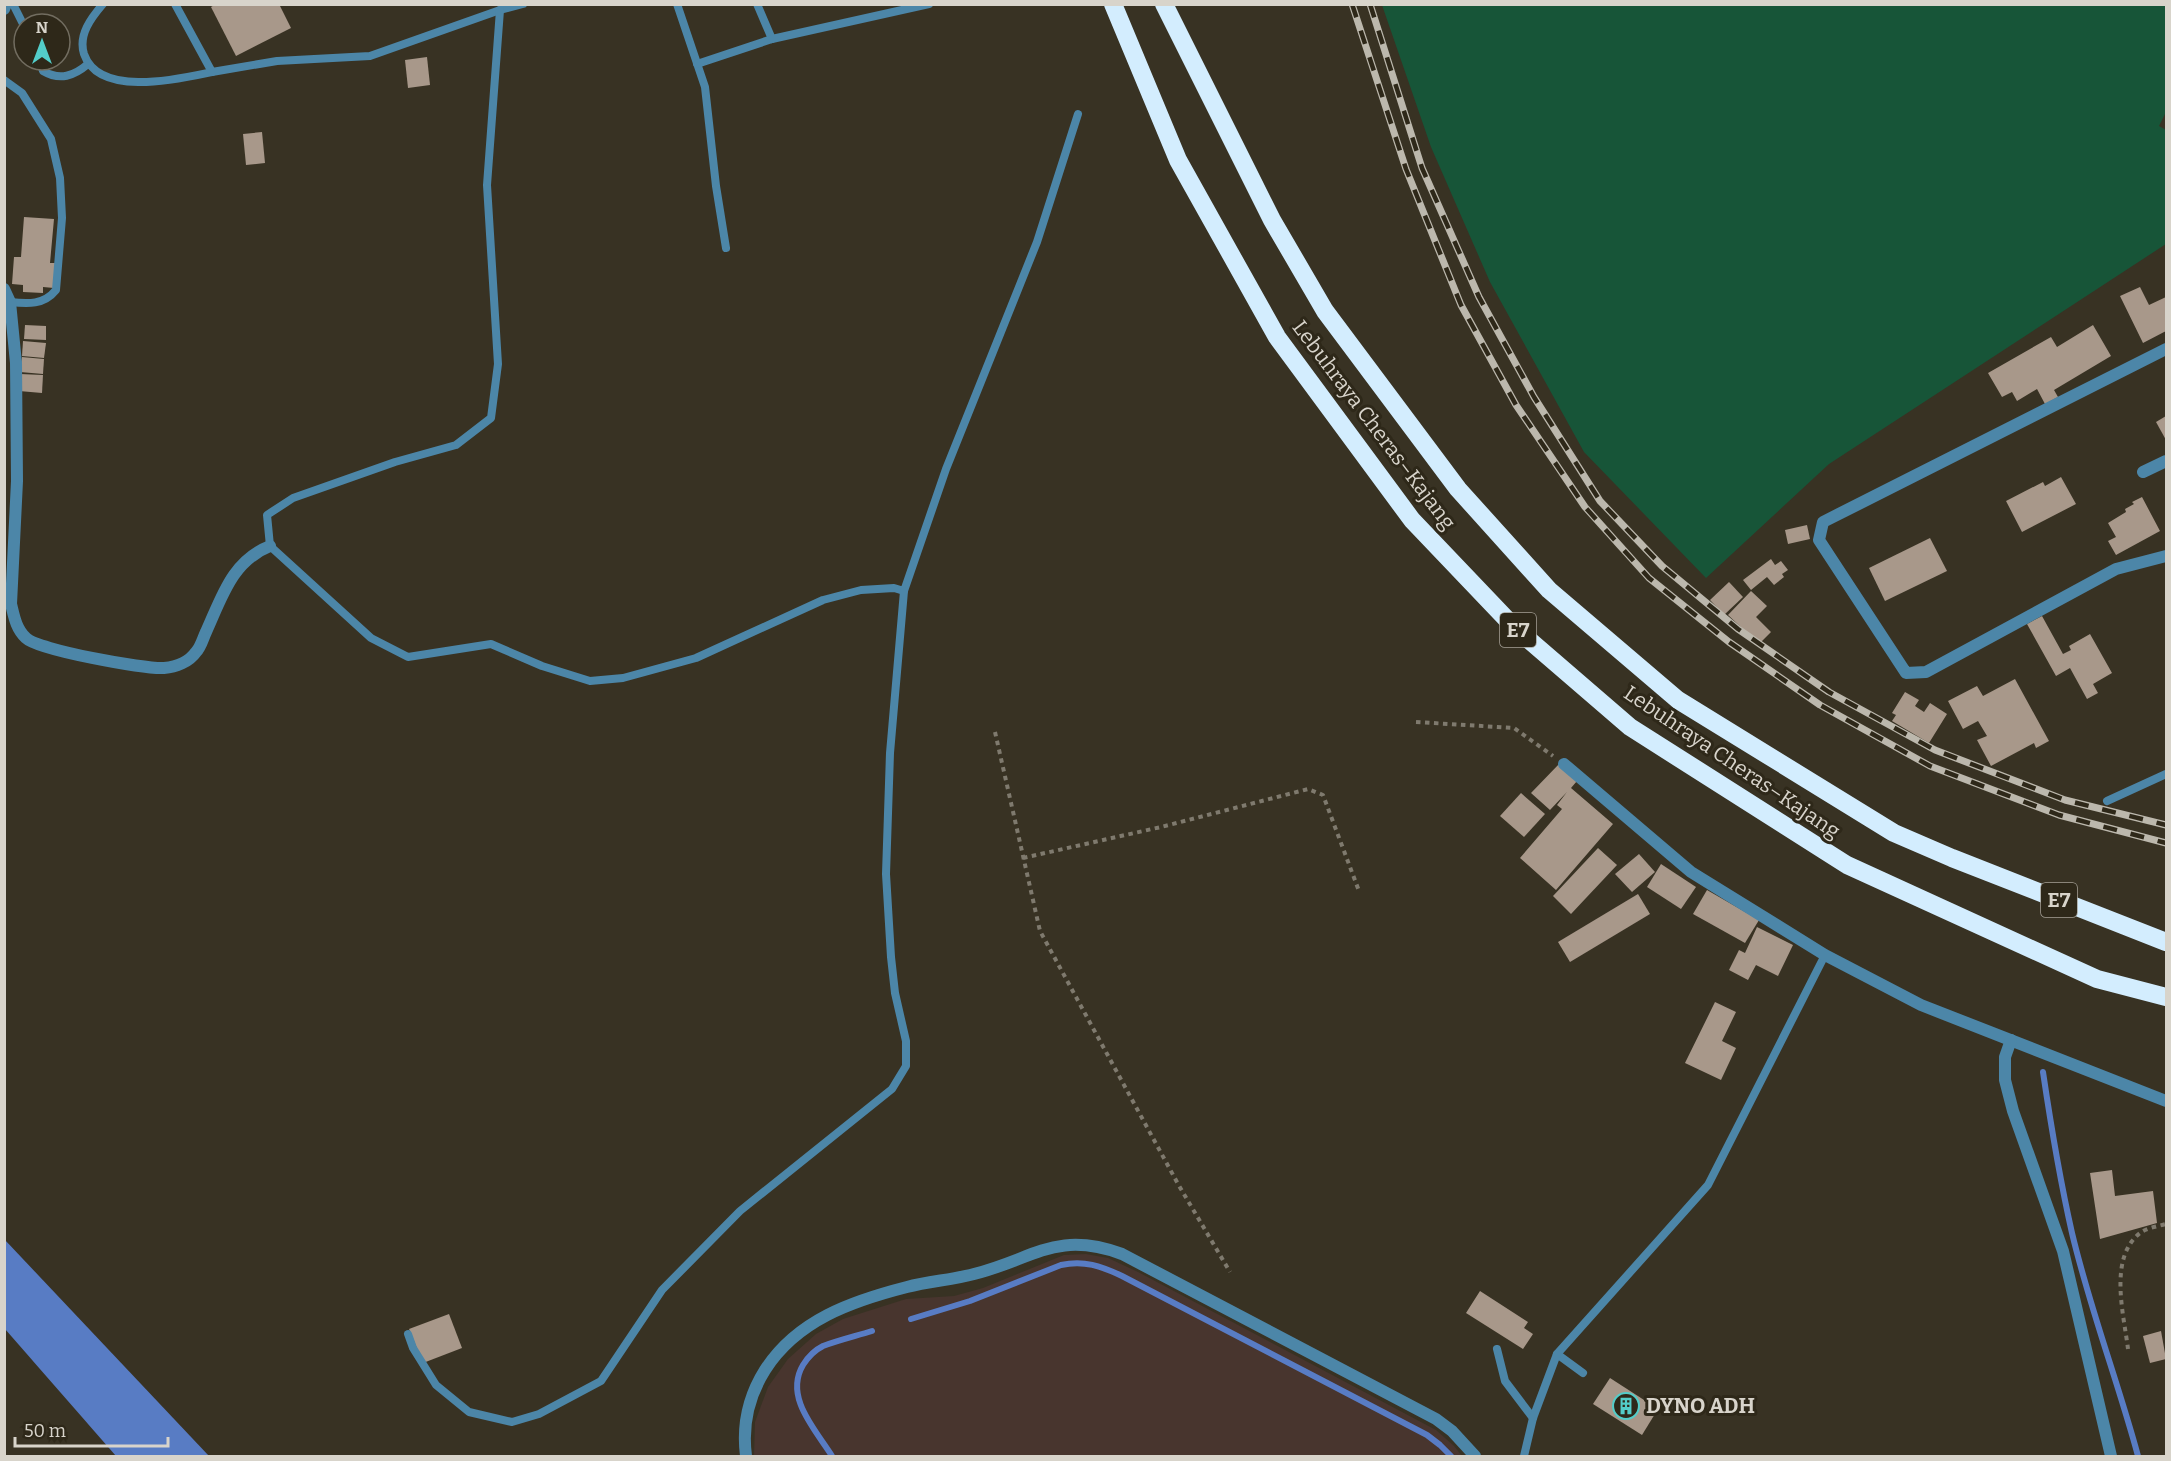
<svg xmlns="http://www.w3.org/2000/svg" width="2171" height="1461" viewBox="0 0 2171 1461" font-family="Bitter,serif">
<style>
.commercial{fill:#48352e}
.green{fill:#175538}
.water{fill:#587cc4}
.lines{fill:none;stroke-linecap:round;stroke-linejoin:round}
.stream{stroke:#587cc4;stroke-width:6}
.building{fill:#a8988a}
.path{stroke:#7f7a6e;stroke-width:4;stroke-dasharray:4.5 4.5;stroke-linecap:butt}
.service{stroke:#4c86a8;stroke-width:8}
.minor{stroke:#4c86a8;stroke-width:12}
.motorway{stroke:#d3edfe;stroke-width:18}
.rail-casing{stroke:#bcb8ad;stroke-width:7}
.rail{stroke:#2e2819;stroke-width:4.5;stroke-dasharray:14;stroke-linecap:butt}
.labels{text-anchor:middle;dominant-baseline:central;stroke-width:6;stroke-linejoin:round;paint-order:stroke}
.shield{fill:#2e2819;stroke:#a5a096;stroke-width:1.5}
.shield-label{font-size:20px;font-weight:bold;fill:#d8d4cb}
.street-label{font-size:21px;fill:#d8d4cb;stroke:#2e2819}
.poi-label{font-size:21px;font-weight:bold;fill:#d8d4cb;stroke:#2e2819;text-anchor:start}
</style>
<rect width="100%" height="100%" fill="#383223"/>
<path class="commercial" d="M1086 1254 1108 1258 1138 1272 1436 1430 1454 1446 1462 1456H754L755 1422 768 1387 788 1359 816 1334 843 1319 906 1299 954 1296 983 1288 1064 1255Z"/>
<path class="green" d="M1382 5H2166V112L2159 126 2166 130V244L1829 464 1706 578 1584 452 1490 282 1431 147Z"/>
<path class="water" d="M4 1240H5L209 1456H116L5 1329Z"/>
<g class="lines">
<g class="stream">
<path d="M2043 1072C2051 1126 2060 1180 2072 1233 2090 1309 2118 1382 2138 1456"/>
<path d="M911 1319 970 1301 1061 1265C1084 1260 1101 1266 1122 1276L1427 1435 1440 1445 1451 1456"/>
<path d="M832 1456C815 1429 784 1397 803 1365 808 1357 815 1350 823 1346 839 1340 856 1336 872 1331"/>
</g>
</g>
<g class="building">
<path d="M216 4H279L291 28 236 56 211 7Z"/>
<path d="M427 57 430 85 408 88 405 60Z"/>
<path d="M262 132 265 163 246 165 243 134Z"/>
<path d="M24 217 54 219 50 263H56L54 288 43 287V293L23 292V285L12 284 14 257H21Z"/>
<path d="M2140 287 2149 305 2166 297V331L2143 343 2120 296Z"/>
<path d="M25 325 46 326V340L24 339Z"/>
<path d="M2093 325 2111 356 2054 390 2058 397 2045 404 2037 389 2017 401 2012 392 2002 397 1988 373 2051 337 2057 347Z"/>
<path d="M23 341 46 343 44 358 22 356Z"/>
<path d="M22 357 44 359 43 374 20 372Z"/>
<path d="M20 374 43 375 42 393 19 391Z"/>
<path d="M2166 416V440L2156 422Z"/>
<path d="M2061 477 2076 504 2022 532 2006 501 2043 482 2045 486Z"/>
<path d="M2142 497 2160 531 2116 555 2108 541 2116 537 2108 523 2126 512 2125 509 2134 504 2132 502Z"/>
<path d="M1807 525 1810 539 1788 544 1785 530Z"/>
<path d="M1930 538 1947 571 1885 601 1869 568Z"/>
<path d="M1771 559 1775 565 1781 561 1788 570 1782 574 1784 577 1774 585 1767 577 1751 590 1743 580Z"/>
<path d="M1729 582 1743 597 1724 615 1710 600Z"/>
<path d="M1751 591 1767 606 1756 617 1771 632 1759 644 1728 615Z"/>
<path d="M2042 616 2063 654 2071 650 2069 646 2090 634 2112 673 2093 684 2098 693 2087 699 2070 668 2056 676 2027 624Z"/>
<path d="M2015 679 2049 741 2036 748 2034 743 1991 766 1977 740 1987 736 1978 721 1963 729 1948 701 1977 686 1983 696Z"/>
<path d="M1905 692 1919 700 1915 706 1924 712 1930 703 1947 714 1929 743 1892 721 1896 715 1892 713Z"/>
<path d="M1559 764 1577 781 1571 788 1613 824 1556 890 1520 858 1562 809 1557 805 1567 792 1550 810 1531 793Z"/>
<path d="M1521 793 1545 814 1524 837 1500 816Z"/>
<path d="M1598 848 1617 865 1571 914 1553 896Z"/>
<path d="M1639 854 1655 872 1632 892 1615 874Z"/>
<path d="M1661 864 1696 887 1681 909 1647 887Z"/>
<path d="M1707 890 1759 920 1745 943 1693 914Z"/>
<path d="M1638 894 1650 914 1570 962 1558 942Z"/>
<path d="M1757 927 1793 945 1778 976 1756 965 1748 980 1729 970 1739 950 1745 953Z"/>
<path d="M1715 1002 1736 1012 1722 1041 1736 1048 1721 1080 1685 1063Z"/>
<path d="M2112 1170 2115 1196 2153 1191 2157 1223 2100 1239 2090 1173Z"/>
<path d="M1480 1291 1528 1322 1524 1328 1533 1334 1523 1349 1466 1313Z"/>
<path d="M449 1314 462 1348 423 1363 409 1329Z"/>
<path d="M2161 1331 2166 1359 2150 1363 2143 1336Z"/>
<path d="M1610 1378 1658 1409 1642 1435 1593 1404Z"/>
</g>
<g class="lines">
<g class="path">
<path d="M1416 722 1514 728 1553 756"/>
<path d="M995 732 1040 931 1178 1184 1230 1272"/>
<path d="M1023 858 1161 827 1308 789 1323 795 1359 891"/>
<path d="M2128 1349C2124 1315 2108 1258 2140 1233 2146 1228 2159 1226 2166 1224"/>
</g>
<g class="service">
<path d="M13 4 24 26"/>
<path d="M103 4C91 18 78 35 84 54 99 98 179 79 212 72"/>
<path d="M175 4 212 72 277 61 370 56 500 10 523 4"/>
<path d="M677 4 705 87 716 186 726 248"/>
<path d="M757 4 772 39"/>
<path d="M500 10 487 185 498 364 491 418 456 445 395 462 293 498 267 515 270 546 371 638 408 657 491 644 542 666 590 681 623 678 696 658 823 600 861 590 894 588 904 591 946 469 1037 242 1078 114"/>
<path d="M39 60 43 71C60 81 74 76 88 64"/>
<path d="M697 64 772 39 929 4"/>
<path d="M4 80 22 93 51 139 60 178 62 218 56 290C44 305 28 304 10 302"/>
<path d="M2107 801 2166 774"/>
<path d="M408 1334 413 1348 436 1385 469 1412 512 1422 539 1414 601 1381 662 1290 740 1211 892 1089 906 1066V1041L895 993 891 957 886 874 890 753 904 591"/>
<path d="M1497 1349 1505 1381 1533 1418"/>
<path d="M1557 1354 1583 1373"/>
<path d="M1524 1456 1533 1418 1557 1354 1708 1185 1825 955"/>
</g>
<g class="minor">
<path d="M4 9 6 4"/>
<path d="M4 289 10 302 16 363 17 481 11 604C14 616 16 629 26 638 38 650 144 669 164 668 176 667 189 662 196 652 201 647 203 638 206 632 222 597 232 561 270 546"/>
<path d="M2166 349 1823 522 1819 540 1906 673 1926 672 2116 569 2166 556"/>
<path d="M2143 472 2166 461"/>
<path d="M1564 764 1691 872 1825 955 1921 1005 2166 1101"/>
<path d="M2011 1040 2005 1057V1080L2013 1111 2063 1251 2111 1456"/>
<path d="M746 1456C742 1425 748 1397 765 1370 797 1320 852 1301 907 1287 929 1281 952 1280 974 1274 1034 1259 1056 1230 1122 1254L1436 1419 1452 1431 1475 1456"/>
</g>
<g class="motorway">
<path d="M1113 4 1178 160 1277 337 1412 520 1515 628 1630 727 1847 865 2097 979 2166 997"/>
<path d="M1164 4 1272 220 1325 311 1458 489 1549 590 1678 700 1894 833 1952 858 2166 942"/>
</g>
<defs>
<g id="rail">
<path d="M1352 4 1406 169 1461 305 1516 405 1585 507 1649 578 1729 642 1820 705 1930 766 2059 815 2166 843"/>
<path d="M1370 4 1422 168 1479 297 1534 397 1600 501 1662 566 1738 629 1829 692 1935 750 2065 800 2166 825"/>
</g>
</defs>
<use href="#rail" class="rail-casing"/>
<use href="#rail" class="rail"/>
</g>
<defs>
<symbol id="building-ring" viewBox="-11 -11 22 22"><circle r="9.5" fill="#2e2819" stroke="#53cdc9" stroke-width="1.5"/><path d="M-4-6H4V6H1V3H-1V6H-4ZM-2.5-4.3h1.7v1.8h-1.7ZM.8-4.3h1.7v1.8H.8ZM-2.5-1h1.7V.8h-1.7ZM.8-1h1.7V.8H.8Z" fill="#53cdc9"/></symbol>
</defs>
<g fill-rule="evenodd">
<use href="#building-ring" x="1611" y="1391" width="30" height="30"/>
</g>
<g class="labels">
<g class="shield">
<rect x="1500" y="613" width="36" height="34" rx="4.5"/>
<rect x="2041" y="883" width="36" height="34" rx="4.5"/>
</g>
<g class="shield-label">
<text x="1518" y="630">E7</text>
<text x="2059" y="900">E7</text>
</g>
<g class="street-label">
<text transform="translate(1374 425) rotate(53)">Lebuhraya Cheras–Kajang</text>
<text transform="translate(1732 762) rotate(34)">Lebuhraya Cheras–Kajang</text>
</g>
<g class="poi-label">
<text x="1646" y="1406">DYNO ADH</text>
</g>
</g>
<rect width="2171" height="1461" fill="none" stroke="#d8d4cb" stroke-width="12"/>
<g transform="translate(42 42)"><circle r="28" fill="#2e2819" stroke="#726d60" stroke-width="1.5"/>
<path d="M0-4.5L10 22L0 15L-10 22Z" fill="#53cdc9"/>
<text y="-9" font-size="16" font-weight="bold" text-anchor="middle" fill="#d8d4cb">N</text>
</g>
<path d="M15 1437v9h153v-9" fill="none" stroke="#d8d4cb" stroke-width="3"/>
<text x="24" y="1437" font-size="18" fill="#d8d4cb" stroke="#2e2819" stroke-width="4.5" paint-order="stroke">50 m</text>
</svg>
